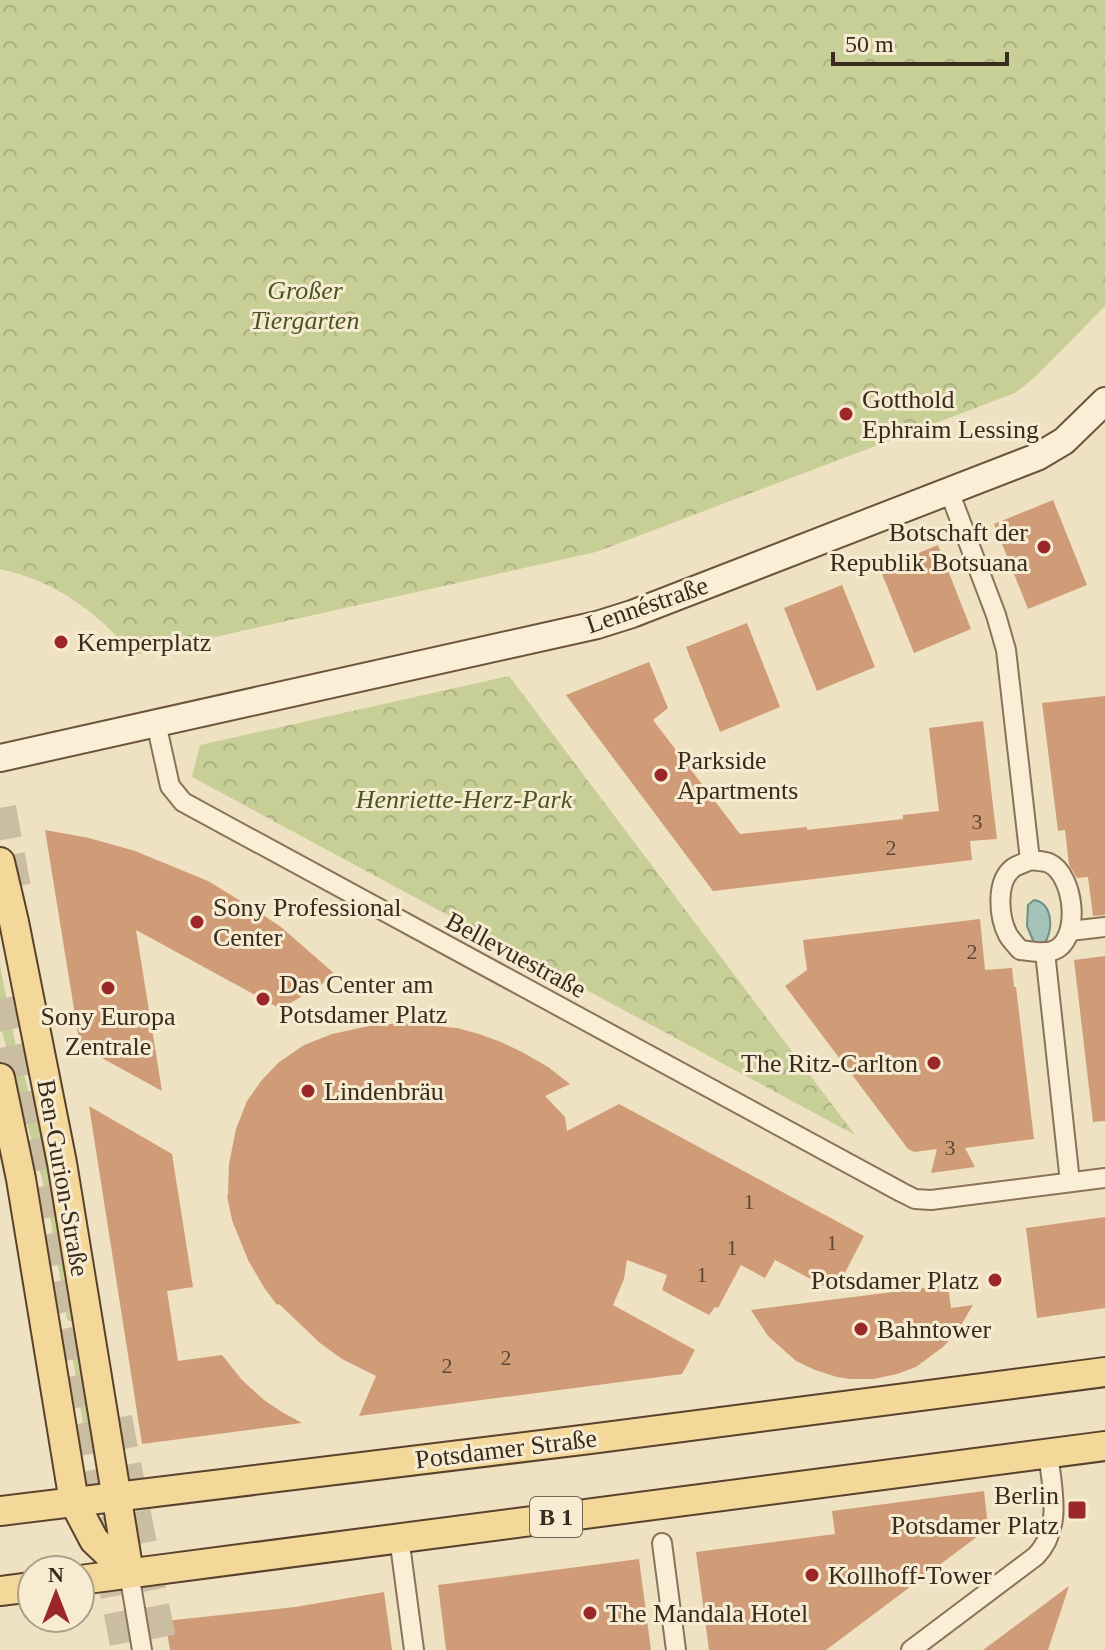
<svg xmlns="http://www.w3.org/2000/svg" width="1105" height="1650" viewBox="0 0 1105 1650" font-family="'Times New Roman',serif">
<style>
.grass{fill:url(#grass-tufts)}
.park{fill:url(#park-crowns)}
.water{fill:#a5c2b9;stroke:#6b9187;stroke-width:2}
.building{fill:#cf9c77}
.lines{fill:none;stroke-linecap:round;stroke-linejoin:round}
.highway-tunnel{stroke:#cbbda1;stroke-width:32;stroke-dasharray:32 16;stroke-linecap:butt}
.street-casing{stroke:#8a7359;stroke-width:22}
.secondary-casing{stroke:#6c543c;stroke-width:30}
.primary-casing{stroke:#58412d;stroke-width:32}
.street{stroke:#faefd6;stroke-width:18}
.secondary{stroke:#faefd6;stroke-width:26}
.primary{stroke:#f4d899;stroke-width:28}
.poi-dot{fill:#9b2728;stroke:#f7ecd2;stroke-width:3}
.labels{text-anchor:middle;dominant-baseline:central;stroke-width:6;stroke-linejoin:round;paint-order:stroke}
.number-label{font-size:22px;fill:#5e4734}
.shield{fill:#f7ecd2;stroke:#726553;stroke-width:2}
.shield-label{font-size:24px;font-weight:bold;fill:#392b1d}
.park-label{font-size:26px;font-style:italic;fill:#4a5723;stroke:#f7ecd2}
.poi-label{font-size:26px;fill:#392b1d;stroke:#f7ecd2;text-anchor:start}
.street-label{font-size:26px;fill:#392b1d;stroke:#f7ecd2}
</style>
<defs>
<pattern id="grass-tufts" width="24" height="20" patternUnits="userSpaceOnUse" patternTransform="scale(2)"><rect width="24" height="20" fill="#c7ce96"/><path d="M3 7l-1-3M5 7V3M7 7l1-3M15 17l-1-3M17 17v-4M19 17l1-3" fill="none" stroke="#acb181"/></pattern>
<pattern id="park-crowns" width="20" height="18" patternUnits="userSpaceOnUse" patternTransform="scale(2)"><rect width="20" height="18" fill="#c7ce96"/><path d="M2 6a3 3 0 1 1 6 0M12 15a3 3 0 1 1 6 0" fill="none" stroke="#acb181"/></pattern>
</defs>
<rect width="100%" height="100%" fill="#efe2c2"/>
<g class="grass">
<path d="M0 965 16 1047 47 1155 78 1324 67 1320 50 1216 42 1179 0 1024Z"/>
<path d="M70 1341 81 1345 96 1443 86 1444Z"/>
</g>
<g class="park">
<path d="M0 0H1105V306L1035 377 1015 393 596 552 134 655C97 612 56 581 0 569Z"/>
<path d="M509 676 855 1135 192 777 200 745Z"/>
</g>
<path class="water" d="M1034 900C1053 903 1054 931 1044 944L1034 943 1027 926 1028 905Z"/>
<g class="building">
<path d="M1053 500 1087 585 1028 609 994 524Z"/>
<path d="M938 545 971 629 914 653 880 569Z"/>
<path d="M842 585 875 667 817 691 784 608Z"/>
<path d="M747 623 780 707 720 732 686 647Z"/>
<path d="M649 662 668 708 653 720 740 834 807 827V830L903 819V815L939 811 929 728 983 721 997 839 970 841 972 860 713 891 566 695Z"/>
<path d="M1105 696V915L1093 916 1088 877 1077 878 1069 865 1065 830 1058 831 1042 703Z"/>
<path d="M45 830 89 838 135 851 208 881 254 909 281 927 336 975 281 1009 136 930 162 1091 80 1046Z"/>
<path d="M980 919 985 970 1012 968 1014 987H1016L1034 1139 965 1148 975 1167 931 1173 937 1149 914 1152 908 1149 785 986 807 970 803 940Z"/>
<path d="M1105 956V1121L1093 1122 1074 960Z"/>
<path d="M401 1023 457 1028 479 1034 501 1042 524 1053 548 1067 570 1084 545 1096 565 1117 567 1131 619 1104 864 1236 835 1292 775 1260 765 1278 741 1265 718 1308 715 1307 709 1315 662 1290 667 1275 627 1260 624 1279 613 1305 695 1350 682 1374 359 1416 376 1376 342 1359 320 1343 279 1304 277 1305 265 1289 248 1260 232 1220 227 1196 228 1195 229 1164 236 1129 247 1101 261 1081 278 1063 304 1045 332 1034 369 1026Z"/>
<path d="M89 1106 172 1154 193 1287 167 1291 178 1361 222 1355 242 1380 264 1400 282 1412 302 1423 142 1444Z"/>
<path d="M1105 1217V1308L1037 1318 1026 1228Z"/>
<path d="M948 1285 951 1308 973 1305 957 1332 943 1347 916 1367 897 1374 874 1379H850L837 1377 815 1370 796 1361 768 1336 751 1310Z"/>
<path d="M984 1491 987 1518 990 1527 826 1650H709L696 1552 835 1534 832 1511Z"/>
<path d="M639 1559 651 1650H446L438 1585Z"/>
<path d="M1069 1586 1048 1650H983Z"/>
<path d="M384 1592 392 1650H170L165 1621 295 1607Z"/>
</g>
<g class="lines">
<g class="highway-tunnel">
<path d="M0 808 16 893"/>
<path d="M0 999 18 1083 127 1650"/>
<path d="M116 1418 162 1650"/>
</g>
<defs>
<g id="street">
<path d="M949 491 996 615 1006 650 1030 860"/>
<path d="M156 723 170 786 183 802 901 1192 915 1199 931 1200 1105 1178"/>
<path d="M1030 860C1036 861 1044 861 1049 863 1075 875 1082 942 1052 951 1043 954 1030 951 1020 950 1016 945 1011 940 1008 935 999 918 995 882 1013 868 1017 865 1025 863 1030 860Z"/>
<path d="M1070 931 1105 927"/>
<path d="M1045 952 1070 1182"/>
<path d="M399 1537 414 1650"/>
<path d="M662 1543 676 1650"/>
<path d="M129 1573 142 1650"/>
<path d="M911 1650 1036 1556C1063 1528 1052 1488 1048 1453"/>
</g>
<path id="secondary" d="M0 758 597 625 632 614 1037 457 1064 441 1105 401"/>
<g id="primary">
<path d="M0 862 14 922 62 1163 129 1573"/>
<path d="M0 1078 21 1179 74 1502 94 1540 129 1573"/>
<path d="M0 1511 590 1439 1105 1372"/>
<path d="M80 1580 1105 1446"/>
<path d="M0 1591 32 1587"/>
</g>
</defs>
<use href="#street" class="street-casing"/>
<use href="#secondary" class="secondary-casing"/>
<use href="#primary" class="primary-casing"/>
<use href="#street" class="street"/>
<use href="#secondary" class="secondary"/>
<use href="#primary" class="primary"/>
</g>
<g class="poi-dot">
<circle cx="846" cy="414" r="8"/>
<circle cx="1044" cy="547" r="8"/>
<circle cx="61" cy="642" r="8"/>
<circle cx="661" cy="775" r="8"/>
<circle cx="197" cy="922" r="8"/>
<circle cx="108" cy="988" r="8"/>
<circle cx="263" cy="999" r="8"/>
<circle cx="934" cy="1063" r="8"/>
<circle cx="308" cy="1091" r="8"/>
<circle cx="995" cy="1280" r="8"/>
<circle cx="861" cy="1329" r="8"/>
<rect x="1067" y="1500" width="20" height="20" rx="4"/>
<circle cx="812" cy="1575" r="8"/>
<circle cx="590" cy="1613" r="8"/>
</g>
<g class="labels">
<g class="number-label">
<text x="977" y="821">3</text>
<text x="891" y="847">2</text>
<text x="972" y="951">2</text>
<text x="950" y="1147">3</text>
<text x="749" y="1201">1</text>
<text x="832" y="1242">1</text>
<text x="732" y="1247">1</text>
<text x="702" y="1274">1</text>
<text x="506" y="1357">2</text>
<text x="447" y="1365">2</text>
</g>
<rect class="shield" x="530" y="1497" width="52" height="40" rx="6"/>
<g class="shield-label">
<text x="556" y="1517">B 1</text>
</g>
<g class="park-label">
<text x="305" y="290">Großer<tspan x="305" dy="30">Tiergarten</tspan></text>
<text x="464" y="799">Henriette-Herz-Park</text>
</g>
<g class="poi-label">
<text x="862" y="399">Gotthold<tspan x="862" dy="30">Ephraim Lessing</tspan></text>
<text x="1028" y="532" text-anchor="end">Botschaft der<tspan x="1028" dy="30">Republik Botsuana</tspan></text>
<text x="77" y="642">Kemperplatz</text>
<text x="677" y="760">Parkside<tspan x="677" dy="30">Apartments</tspan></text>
<text x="213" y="907">Sony Professional<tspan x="213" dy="30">Center</tspan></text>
<text x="279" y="984">Das Center am<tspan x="279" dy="30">Potsdamer Platz</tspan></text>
<text x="108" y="1016" text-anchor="middle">Sony Europa<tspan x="108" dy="30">Zentrale</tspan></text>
<text x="918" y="1063" text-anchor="end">The Ritz-Carlton</text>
<text x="324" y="1091">Lindenbräu</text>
<text x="979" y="1280" text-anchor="end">Potsdamer Platz</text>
<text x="877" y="1329">Bahntower</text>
<text x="1059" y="1495" text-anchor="end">Berlin<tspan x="1059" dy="30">Potsdamer Platz</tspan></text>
<text x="828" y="1575">Kollhoff-Tower</text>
<text x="606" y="1613">The Mandala Hotel</text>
</g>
<g class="street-label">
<text transform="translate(647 605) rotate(-19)">Lennéstraße</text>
<text transform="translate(516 955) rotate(28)">Bellevuestraße</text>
<text transform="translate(63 1178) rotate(80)">Ben-Gurion-Straße</text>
<text transform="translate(506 1449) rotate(-7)">Potsdamer Straße</text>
</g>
</g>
<g transform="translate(56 1594)"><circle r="38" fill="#f7ecd2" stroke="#ab9f8a" stroke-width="2"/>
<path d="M0-6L14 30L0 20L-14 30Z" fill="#9b2728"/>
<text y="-12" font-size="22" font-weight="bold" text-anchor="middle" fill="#392b1d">N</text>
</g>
<path d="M833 52v12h174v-12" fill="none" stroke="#392b1d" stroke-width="4"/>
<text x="845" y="52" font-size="24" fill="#392b1d" stroke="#f7ecd2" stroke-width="6" paint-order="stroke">50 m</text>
</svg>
